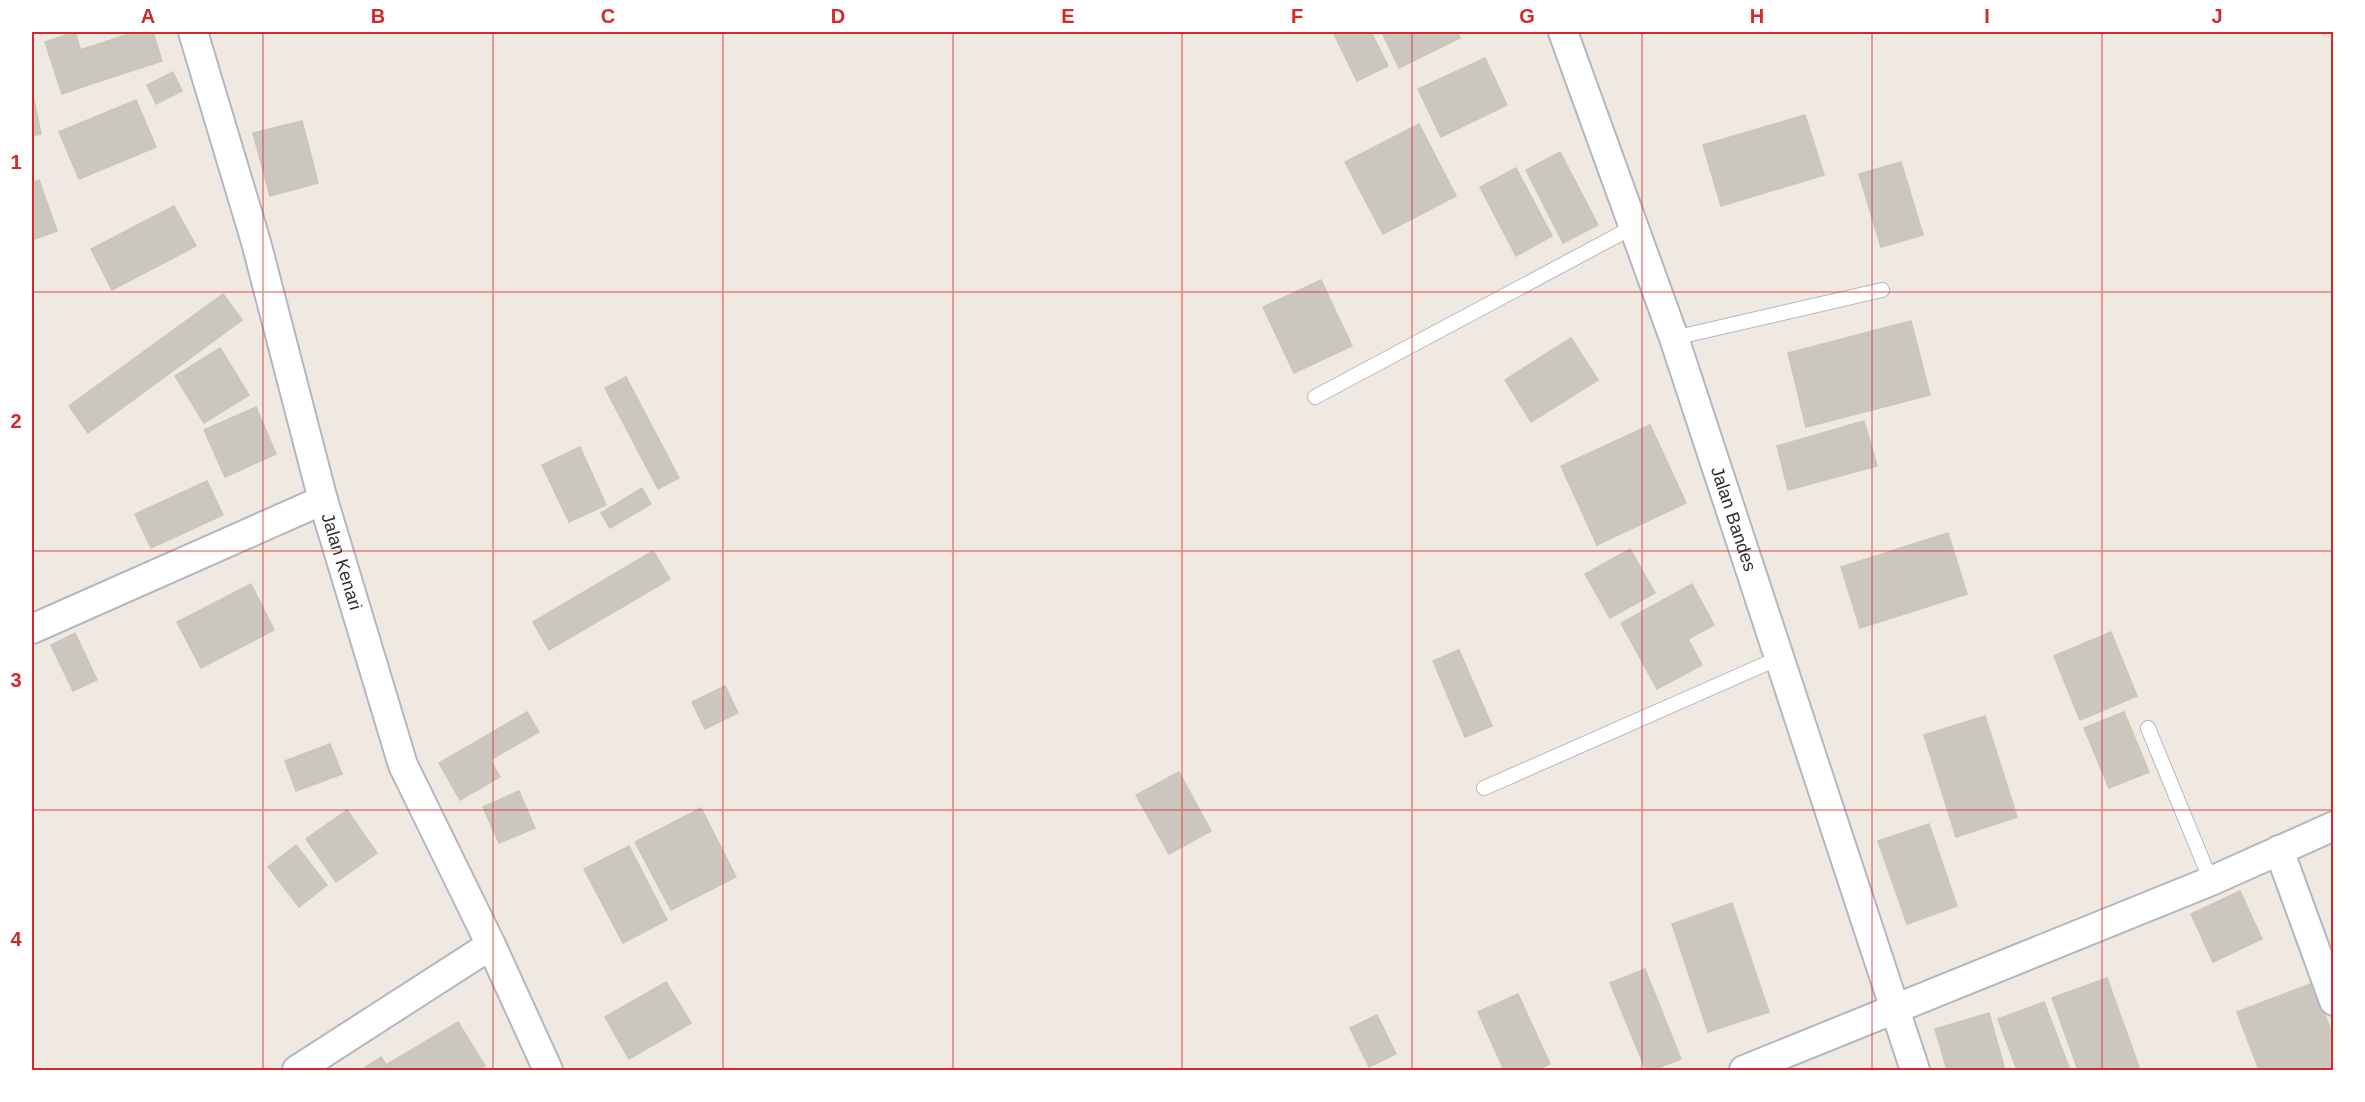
<svg xmlns="http://www.w3.org/2000/svg" width="2365" height="1102" viewBox="0 0 2365 1102" font-family="Arial,sans-serif">
<style>
.building{fill:#cbc7bf;stroke:#cbc5ba;stroke-width:1.5}
.lines{fill:none;stroke-linecap:round;stroke-linejoin:round}
.lane-casing{stroke:#b4b7c1;stroke-width:16}
.street-casing{stroke:#b4b7c1;stroke-width:32}
.lane{stroke:#fff;stroke-width:14}
.street{stroke:#fff;stroke-width:28}
.grid{fill:none;stroke:#d62828;stroke-width:1.5;stroke-opacity:0.55}
.labels{text-anchor:middle;dominant-baseline:central;stroke-width:5;stroke-linejoin:round;paint-order:stroke}
.street-label{font-size:18px;fill:#2e2e2e;stroke:#fff}
.neatline{fill:none;stroke:#d62828;stroke-width:2}
.grid-label{font-size:20px;text-anchor:middle;font-weight:bold;fill:#d62828}
</style>
<rect width="100%" height="100%" fill="#efe9e1"/>
<g class="building">
<path d="M75 32 91 84 62 94 45 42Z"/>
<path d="M135 32H153L162 61 91 84 80 50Z"/>
<path d="M1333 32H1371L1388 66 1357 81Z"/>
<path d="M1382 32H1457L1460 38 1399 68Z"/>
<path d="M1485 58 1507 105 1441 137 1418 89Z"/>
<path d="M173 72 182 91 156 104 147 85Z"/>
<path d="M32 90 41 134 32 136Z"/>
<path d="M136 100 156 147 79 179 59 132Z"/>
<path d="M1805 115 1824 175 1721 206 1703 145Z"/>
<path d="M302 121 318 183 270 196 253 133Z"/>
<path d="M1419 124 1456 196 1383 234 1345 162Z"/>
<path d="M1560 152 1598 225 1563 243 1526 170Z"/>
<path d="M1901 162 1923 235 1881 247 1859 174Z"/>
<path d="M1516 168 1552 236 1516 256 1480 187Z"/>
<path d="M39 180 57 231 32 240V183Z"/>
<path d="M174 206 196 246 112 290 91 249Z"/>
<path d="M1321 280 1352 346 1294 373 1263 307Z"/>
<path d="M223 294 242 320 88 433 69 406Z"/>
<path d="M1911 321 1930 395 1806 427 1788 353Z"/>
<path d="M1571 338 1598 380 1571 397 1544 355Z"/>
<path d="M220 348 249 395 204 423 175 376Z"/>
<path d="M1544 355 1571 397 1531 422 1505 380Z"/>
<path d="M626 377 679 478 658 489 605 388Z"/>
<path d="M256 407 276 454 225 477 204 430Z"/>
<path d="M1864 421 1877 466 1788 490 1777 446Z"/>
<path d="M1650 425 1686 503 1597 545 1561 466Z"/>
<path d="M580 447 606 505 569 522 542 465Z"/>
<path d="M207 481 223 515 151 548 135 514Z"/>
<path d="M642 488 651 504 610 528 601 513Z"/>
<path d="M1948 533 1967 594 1860 628 1841 567Z"/>
<path d="M1630 549 1655 593 1610 618 1585 574Z"/>
<path d="M653 551 670 579 549 650 533 622Z"/>
<path d="M251 584 274 630 201 668 177 622Z"/>
<path d="M1692 584 1714 625 1688 639 1702 665 1657 689 1621 623Z"/>
<path d="M2111 632 2137 696 2080 720 2054 656Z"/>
<path d="M75 633 97 680 73 691 51 645Z"/>
<path d="M1459 650 1492 726 1465 737 1433 661Z"/>
<path d="M725 686 738 713 705 729 692 702Z"/>
<path d="M527 712 539 732 490 760 479 740Z"/>
<path d="M2124 712 2149 772 2109 788 2084 728Z"/>
<path d="M1985 716 2017 817 1956 837 1924 735Z"/>
<path d="M479 740 500 777 460 800 439 763Z"/>
<path d="M330 744 342 774 296 791 285 761Z"/>
<path d="M1179 772 1211 831 1169 854 1136 795Z"/>
<path d="M519 791 535 828 499 843 483 807Z"/>
<path d="M701 808 736 877 671 910 635 842Z"/>
<path d="M347 810 377 853 336 882 306 839Z"/>
<path d="M1929 824 1957 906 1907 924 1878 841Z"/>
<path d="M296 845 327 885 299 907 268 867Z"/>
<path d="M629 846 667 920 623 943 584 869Z"/>
<path d="M2240 891 2262 939 2213 962 2191 914Z"/>
<path d="M1732 903 1769 1012 1708 1032 1672 924Z"/>
<path d="M1645 969 1681 1059 1652 1070H1646L1610 983Z"/>
<path d="M2107 978 2139 1067 2131 1070H2078L2052 998Z"/>
<path d="M666 982 691 1023 629 1059 605 1017Z"/>
<path d="M2313 983 2334 1039V1070H2259L2237 1012Z"/>
<path d="M1518 994 1550 1064 1536 1070H1504L1478 1012Z"/>
<path d="M2044 1002 2070 1070H2017L1998 1019Z"/>
<path d="M1989 1013 2005 1070H1947L1935 1029Z"/>
<path d="M1377 1015 1396 1054 1369 1067 1350 1028Z"/>
<path d="M458 1022 485 1066 477 1070H390L386 1065Z"/>
<path d="M381 1057 390 1070H361Z"/>
</g>
<g class="lines">
<defs>
<g id="lane">
<path d="M1674 338 1882 290"/>
<path d="M1315 397 1635 226"/>
<path d="M2148 728 2211 881"/>
<path d="M1484 788 1779 658"/>
</g>
<g id="street">
<path id="s1" d="M193 32 256 242 323 500 403 765 491 945 548 1070"/>
<path id="s2" d="M1563 32 1674 338 1915 1070"/>
<path d="M32 629 323 500"/>
<path d="M2279 850 2334 1001"/>
<path d="M297 1070 491 945"/>
<path d="M1744 1070 2211 881 2334 826"/>
</g>
</defs>
<use href="#lane" class="lane-casing"/>
<use href="#street" class="street-casing"/>
<use href="#lane" class="lane"/>
<use href="#street" class="street"/>
</g>
<path class="grid" d="M263 32V1070M493 32V1070M723 32V1070M953 32V1070M1182 32V1070M1412 32V1070M1642 32V1070M1872 32V1070M2102 32V1070M32 292H2334M32 551H2334M32 810H2334"/>
<g class="labels">
<g class="street-label">
<text stroke="none"><textPath href="#s2" startOffset="516">Jalan Bandes</textPath></text>
<text stroke="none"><textPath href="#s1" startOffset="550">Jalan Kenari</textPath></text>
</g>
</g>
<rect width="2365" height="1102" fill="none" stroke="#ffffff" stroke-width="66"/>
<rect x="33" y="33" width="2299" height="1036" class="neatline"/>
<g class="grid-label">
<text x="148" y="23">A</text>
<text x="378" y="23">B</text>
<text x="608" y="23">C</text>
<text x="838" y="23">D</text>
<text x="1068" y="23">E</text>
<text x="1297" y="23">F</text>
<text x="1527" y="23">G</text>
<text x="1757" y="23">H</text>
<text x="1987" y="23">I</text>
<text x="2217" y="23">J</text>
<text x="16" y="169">1</text>
<text x="16" y="428">2</text>
<text x="16" y="687">3</text>
<text x="16" y="946">4</text>
</g>
</svg>
